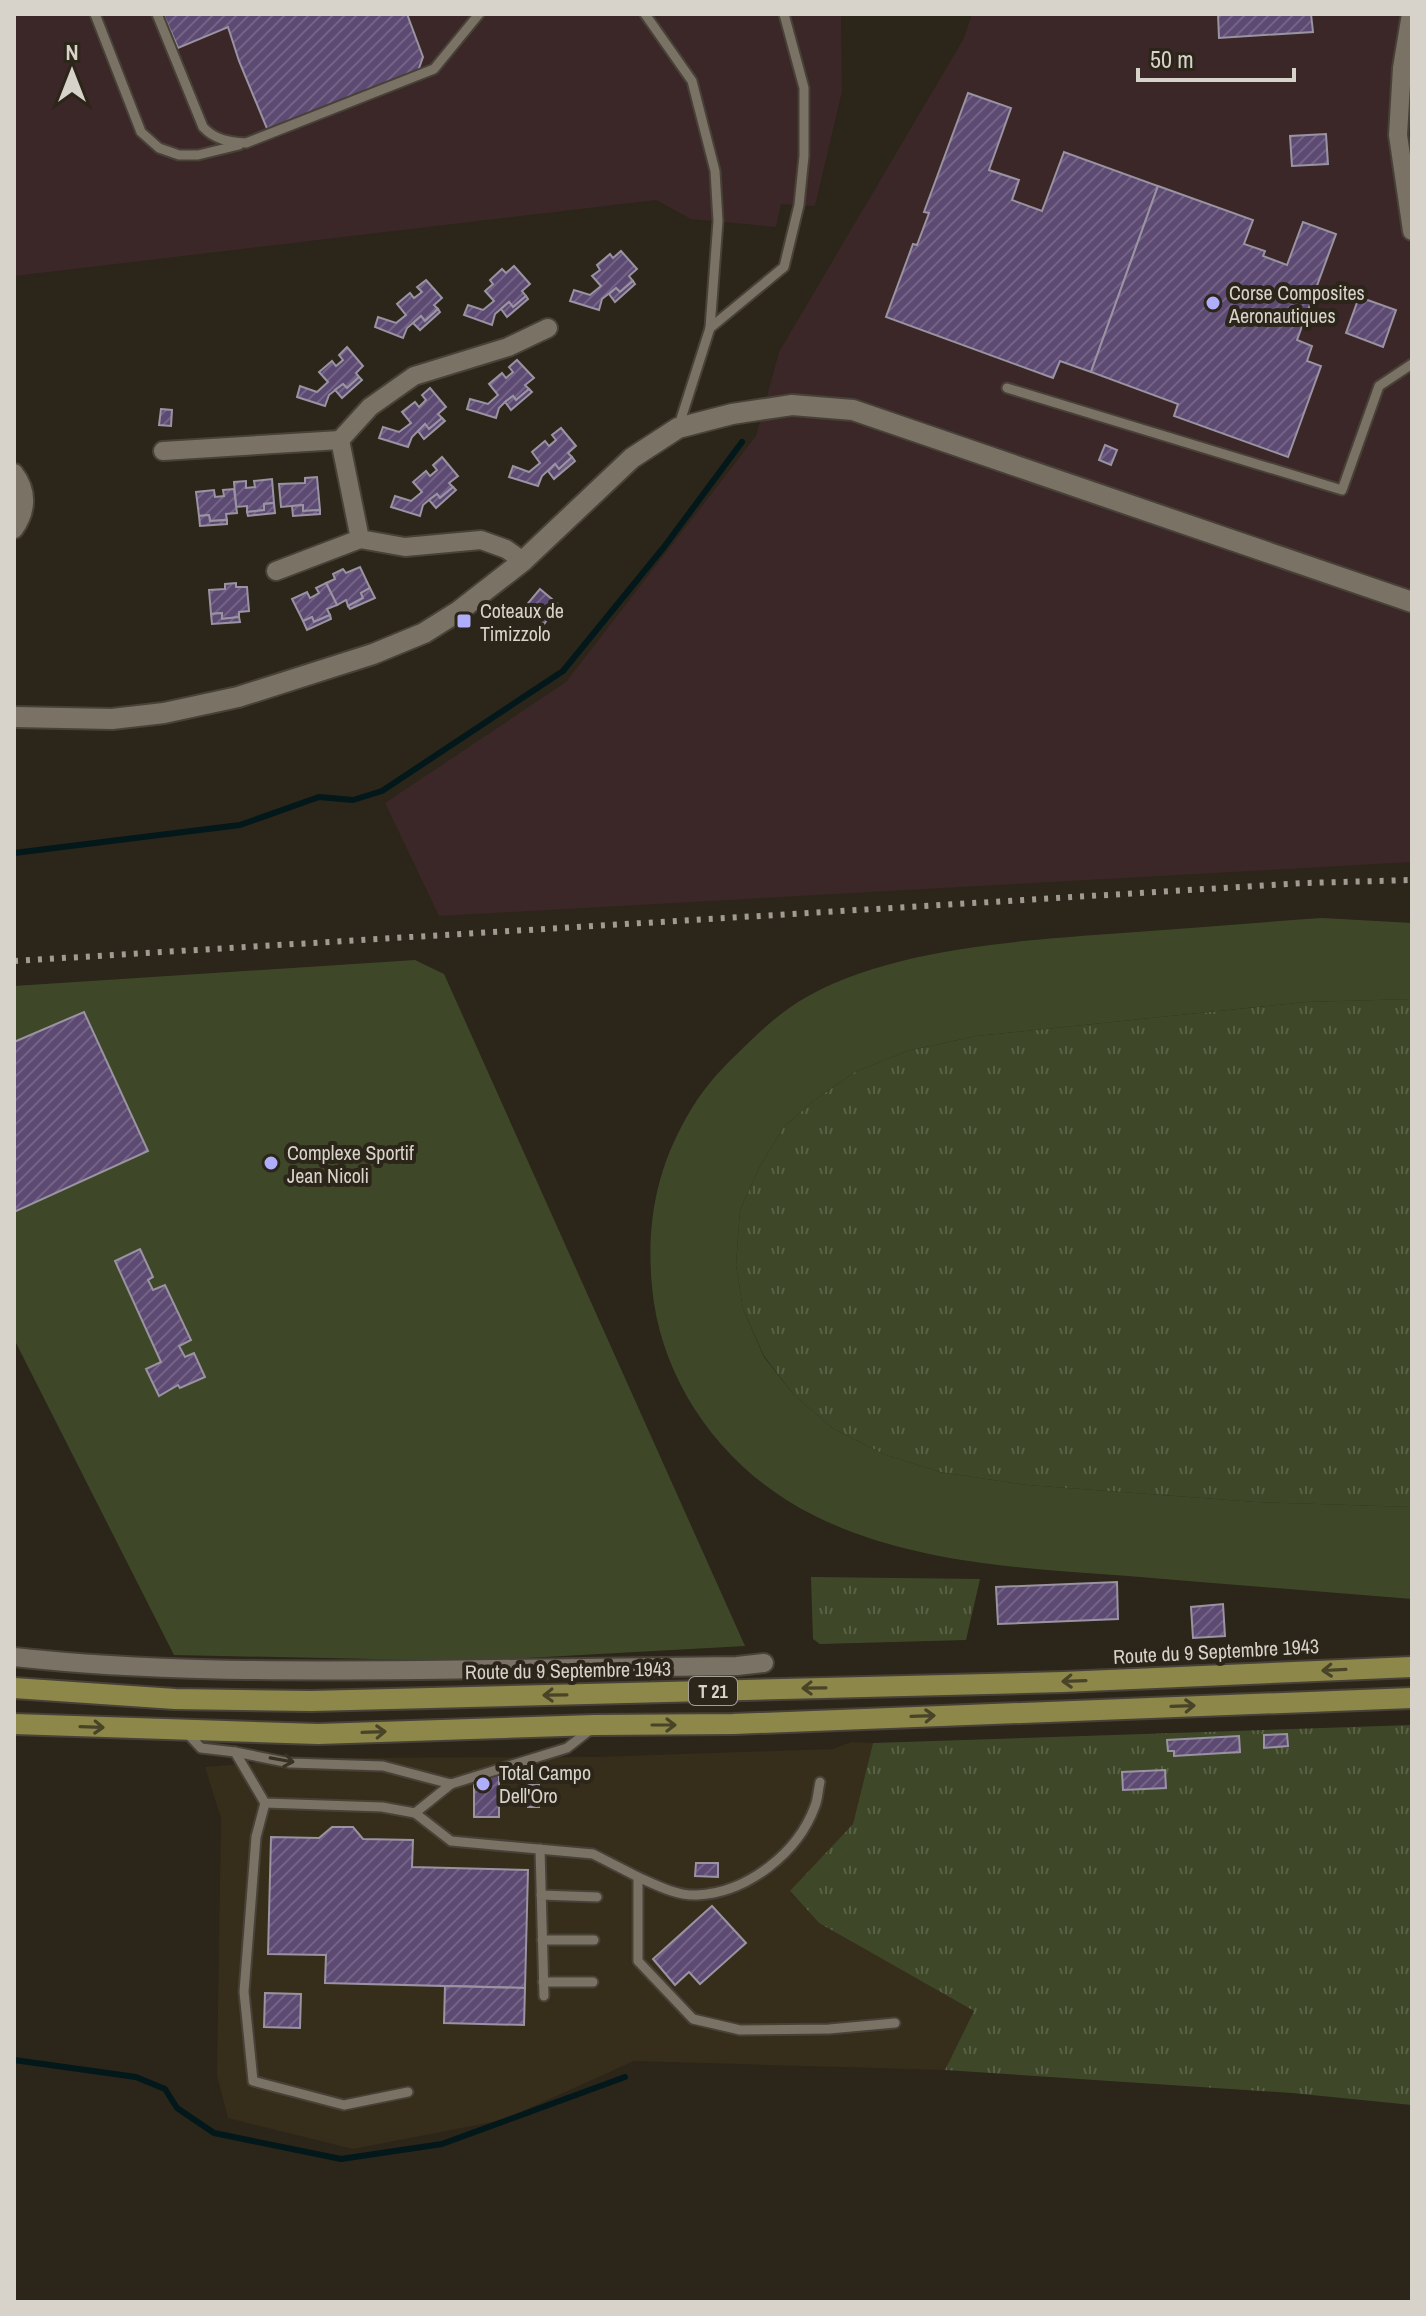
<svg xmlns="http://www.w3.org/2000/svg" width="1426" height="2316" viewBox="0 0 1426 2316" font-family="'Archivo Narrow',sans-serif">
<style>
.built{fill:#372d1b}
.industrial{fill:#3b2727}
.grass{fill:url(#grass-tufts)}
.pitch{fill:#3e4828}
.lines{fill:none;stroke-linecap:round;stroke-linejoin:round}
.stream{stroke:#03181a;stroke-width:6}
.building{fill:url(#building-hatch);stroke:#9993a2;stroke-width:2}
.lane-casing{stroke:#474138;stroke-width:13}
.street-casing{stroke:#474138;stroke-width:22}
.secondary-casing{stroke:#474138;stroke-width:24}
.primary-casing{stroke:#474138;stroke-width:24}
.lane{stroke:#7a7264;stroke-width:9}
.street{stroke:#7a7264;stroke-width:18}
.secondary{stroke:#7a7264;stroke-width:20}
.primary{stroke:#8d884a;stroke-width:20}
.rail{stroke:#a09b92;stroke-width:6;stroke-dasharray:4 8;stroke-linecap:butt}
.oneway{stroke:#494328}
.oneway2{stroke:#383124}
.poi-dot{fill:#afaefa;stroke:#2c2519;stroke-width:3}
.labels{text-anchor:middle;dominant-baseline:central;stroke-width:8;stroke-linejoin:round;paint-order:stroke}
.shield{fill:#2c2519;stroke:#a49f96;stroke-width:2}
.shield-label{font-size:18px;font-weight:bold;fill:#d7d3cb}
.poi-label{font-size:20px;fill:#d7d3cb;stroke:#2c2519;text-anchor:start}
.street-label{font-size:20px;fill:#d7d3cb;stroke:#2c2519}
</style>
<defs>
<pattern id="grass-tufts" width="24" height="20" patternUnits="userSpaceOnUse" patternTransform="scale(2)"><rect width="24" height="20" fill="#3e4828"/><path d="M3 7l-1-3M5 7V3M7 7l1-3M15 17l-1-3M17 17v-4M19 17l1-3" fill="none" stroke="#596246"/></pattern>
<pattern id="building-hatch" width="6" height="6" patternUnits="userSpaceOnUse" patternTransform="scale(2)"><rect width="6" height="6" fill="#5d4a73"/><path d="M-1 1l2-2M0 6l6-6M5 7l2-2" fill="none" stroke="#746386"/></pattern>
</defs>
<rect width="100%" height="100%" fill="#2c2519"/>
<path class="built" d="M851 1742 873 1743 853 1824 790 1892 819 1923 974 2011 945 2070 634 2061 503 2120 353 2149 228 2118 217 2075 221 1818 205 1767 313 1758 596 1757 833 1749Z"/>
<g class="industrial">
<path d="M14 14H841L842 91 815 206 781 204 776 227 691 219 656 200 14 276Z"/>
<path d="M972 14H1412V862L439 916 385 803 566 682 756 436 779 352 964 38Z"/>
</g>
<g class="grass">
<path d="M1412 999V1507L1256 1502 1027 1485 940 1472 883 1454 832 1428 794 1395 764 1356 743 1309 736 1265 740 1210 760 1166 783 1128 813 1101 855 1072 907 1051 976 1036 1306 1002Z"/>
<path d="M811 1577 980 1579 966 1640 820 1644 813 1639Z"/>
<path d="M1412 1725V2105L1292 2093 945 2070 974 2011 819 1923 790 1891 853 1824 873 1743Z"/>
</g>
<g class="pitch">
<path d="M1322 918 1412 923V999L1306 1002 976 1036 907 1051 855 1072 813 1101 783 1128 760 1166 740 1210 736 1265 743 1309 764 1357 794 1395 832 1428 883 1454 940 1472 1027 1485 1256 1502 1412 1507V1599C1317 1591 1223 1584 1128 1576 1022 1568 913 1564 815 1516 727 1473 661 1386 652 1287 646 1221 657 1165 692 1108 705 1087 719 1071 737 1054 756 1035 776 1016 798 1002 881 950 1013 941 1109 934 1180 929 1251 923 1322 918Z"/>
<path d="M415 960 444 974 745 1646 472 1661 174 1655 14 1339V986Z"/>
</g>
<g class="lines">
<g class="stream">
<path d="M14 853 240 825 319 797 353 800 382 791 563 671 664 547 742 442"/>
<path d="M14 2060 136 2077 165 2089 177 2108 214 2133 341 2159 442 2144 625 2077"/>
</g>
</g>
<g class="building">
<path d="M163 14H407L423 57 418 71 268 131 239 61 228 27 178 48Z"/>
<path d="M1218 14H1311L1313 32 1219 38Z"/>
<path d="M968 93 1011 108 989 170 1019 180 1012 200 1042 211 1064 152 1158 186 1091 372 1060 361 1053 378 886 317 913 244 917 245 929 213 924 212Z"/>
<path d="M1326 134 1328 164 1292 166 1290 136Z"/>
<path d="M1158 186 1253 220 1244 244 1265 251 1263 256 1287 265 1303 222 1336 234 1297 340 1312 346 1307 361 1321 366 1288 457 1174 416 1178 404 1091 372Z"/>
<path d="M621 251 637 269 629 276 633 281 620 292 616 288 602 299 599 310 570 301 574 290 590 295 601 286 592 276 600 270 597 265 610 254 613 258Z"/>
<path d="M514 266 530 284 522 291 526 296 513 307 509 302 495 314 492 325 464 315 468 305 483 310 494 301 485 291 493 284 490 280 502 269 506 273Z"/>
<path d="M426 280 442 298 434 305 438 309 425 321 421 316 407 328 403 338 375 327 378 317 396 323 406 315 397 304 410 293 414 298 422 292 417 287Z"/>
<path d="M633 281 635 284 615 302 609 294 616 288 620 292Z"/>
<path d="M526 296 528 299 507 317 501 309 509 302 513 307Z"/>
<path d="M1359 297 1396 310 1383 347 1346 333Z"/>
<path d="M438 309 440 312 420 330 413 323 421 316 425 321Z"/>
<path d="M347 347 363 366 356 373 359 377 347 388 343 384 329 395 325 406 297 397 300 386 317 392 328 382 319 372 332 361 336 366 343 360 339 355Z"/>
<path d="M517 360 534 378 525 385 529 389 516 400 513 396 505 402 499 408 496 418 467 409 470 399 488 404 498 395 489 384 502 373 506 378 513 372 509 367Z"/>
<path d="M359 377 362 380 342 398 335 390 343 384 347 388Z"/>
<path d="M430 388 446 407 438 414 442 418 429 429 425 424 412 437 408 447 379 438 383 427 399 432 411 423 402 412 415 402 419 407 426 400 422 395Z"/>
<path d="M529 389 532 392 511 410 505 402 513 396 516 400Z"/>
<path d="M161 409 172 410 171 426 159 425Z"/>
<path d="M442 418 445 421 424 439 418 431 425 424 429 429Z"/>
<path d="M561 428 576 446 568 453 572 457 559 469 555 464 542 476 538 486 509 477 513 466 529 472 540 463 532 452 545 441 549 446 556 440 552 435Z"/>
<path d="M1105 445 1117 450 1111 465 1099 460Z"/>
<path d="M442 457 458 476 449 483 453 487 440 498 437 494 429 500 423 505 420 516 391 507 395 496 411 501 422 492 413 482 426 471 430 476 437 470 433 465Z"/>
<path d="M572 457 575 461 554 479 548 471 555 464 559 469Z"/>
<path d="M317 477 320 510 303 511V505L281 507 279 484 305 483V478Z"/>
<path d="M272 479 274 503 264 504V510L247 512V506L236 507 234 482 246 481V488L255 487 254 481Z"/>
<path d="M453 487 456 490 436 508 429 500 437 494 440 498Z"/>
<path d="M234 489 237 513 226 514 227 520 210 521 209 515 199 516 196 492 214 490 215 497 224 496 223 490Z"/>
<path d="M274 503 275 513 248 516 247 512 264 510V504Z"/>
<path d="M303 505V511L320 510V514L293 516 292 506Z"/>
<path d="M209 515 210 521 227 520V524L200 526 199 516Z"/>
<path d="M360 567 370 588 361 593 363 598 348 606 346 600 337 605 326 583 335 579 333 574 343 569 346 573Z"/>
<path d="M236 583V587H247L249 611 239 612V617L222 619V613L211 614 209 590 225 589V584Z"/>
<path d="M326 583 337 605 327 609 330 615 314 622 312 617 303 621 292 599 307 592 310 598 319 593 316 588Z"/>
<path d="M370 588 375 598 350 609 348 606 363 598 361 593Z"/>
<path d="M540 589 559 605 544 624 524 608Z"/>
<path d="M222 613V619L239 617 240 622 212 624 211 614Z"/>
<path d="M330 615 331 619 307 630 303 621 312 617 314 622Z"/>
<path d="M84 1012 148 1151 14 1212V1042Z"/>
<path d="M140 1249 153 1277 148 1280 153 1290 165 1285 191 1340 179 1346 185 1357 194 1353 205 1377 180 1388 178 1385 159 1396 146 1369 161 1362 115 1261Z"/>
<path d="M1117 1582 1118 1619 998 1624 996 1587Z"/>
<path d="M1223 1604 1225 1636 1193 1638 1191 1607Z"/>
<path d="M1287 1734 1288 1746 1264 1748V1735Z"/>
<path d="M1239 1736 1240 1752 1174 1756V1751H1168L1167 1740Z"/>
<path d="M1165 1770 1166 1788 1123 1790 1122 1772Z"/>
<rect x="474" y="1771" width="25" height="46"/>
<path d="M527 1785H539V1807H528Z"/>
<path d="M332 1827H353L363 1839 413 1840 412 1867 528 1870 525 1988 325 1983 326 1955 268 1954 271 1837 319 1838Z"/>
<path d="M696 1863H718V1877L695 1876Z"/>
<path d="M712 1906 746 1943 700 1984 689 1972 675 1985 653 1959Z"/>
<path d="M445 1986 525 1988 524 2025 444 2023Z"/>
<path d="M265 1993 301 1994 300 2028 264 2027Z"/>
</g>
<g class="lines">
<defs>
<g id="lane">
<path d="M95 14 141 132 159 148 179 155H198L239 145"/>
<path d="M157 14 203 127C215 140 229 142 246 143L434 69 479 14"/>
<path d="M645 14 692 81 715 171 718 221 710 328"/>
<path d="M1007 388 1342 490 1379 386 1412 364"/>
<path d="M679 425 710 328 784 267 799 205 804 156V88L784 14"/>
<path d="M187 1733 201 1748 235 1752 290 1763 383 1766 451 1784 567 1748 590 1730"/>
<path d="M235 1752 265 1803 382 1807 415 1813 451 1784"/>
<path d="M265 1803 256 1837 244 1992 253 2081 344 2105 408 2092"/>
<path d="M415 1813 451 1841 593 1854 638 1877V1961L693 2019 740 2030 829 2029 895 2023"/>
<path d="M540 1849 544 1996"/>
<path d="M638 1877C656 1885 677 1896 697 1895 747 1893 798 1853 815 1806 818 1799 818 1790 820 1782"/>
<path d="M541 1895 597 1897"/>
<path d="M542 1940H594"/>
<path d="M543 1982H593"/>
</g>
<g id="street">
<path d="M1411 14 1402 68 1398 135 1412 231"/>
<path d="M163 451 340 440"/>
<path d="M14 473C28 491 27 511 14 529"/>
<path d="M523 561 506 549 481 540 405 547 360 539 340 440 370 407 414 376 508 347 548 328"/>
<path d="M276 571 360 539"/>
<path d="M14 1657C149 1672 286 1671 421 1670 527 1668 632 1667 737 1666L764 1663"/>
</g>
<path id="secondary" d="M14 717 112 719 164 713 238 697 373 654 424 633 459 611 523 561 632 458 678 428 732 414 792 405 853 410 1412 602"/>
<g id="primary">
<path d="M14 1688 175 1699 311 1701 1063 1682 1412 1667"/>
<path d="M14 1724 318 1734 595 1725 733 1724 1412 1698"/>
</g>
</defs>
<use href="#lane" class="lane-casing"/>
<use href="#street" class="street-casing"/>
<use href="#secondary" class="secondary-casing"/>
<use href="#primary" class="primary-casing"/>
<use href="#lane" class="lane"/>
<use href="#street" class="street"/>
<use href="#secondary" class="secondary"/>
<use href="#primary" class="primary"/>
<path class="rail" d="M14 961 1305 883 1412 880"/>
</g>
<defs><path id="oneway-shaft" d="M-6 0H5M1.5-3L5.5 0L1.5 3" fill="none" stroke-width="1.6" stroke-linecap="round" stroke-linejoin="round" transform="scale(2)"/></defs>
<g class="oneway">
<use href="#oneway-shaft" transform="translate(1334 1670) rotate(177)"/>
<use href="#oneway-shaft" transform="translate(1074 1681) rotate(178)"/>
<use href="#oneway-shaft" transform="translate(814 1688) rotate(179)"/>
<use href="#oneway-shaft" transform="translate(555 1695) rotate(179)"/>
<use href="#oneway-shaft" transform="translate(1183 1706) rotate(-2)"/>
<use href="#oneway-shaft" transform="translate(923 1716) rotate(-2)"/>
<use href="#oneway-shaft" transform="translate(664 1725)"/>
<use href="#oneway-shaft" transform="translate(92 1727) rotate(2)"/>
<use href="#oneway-shaft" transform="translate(374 1732) rotate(-2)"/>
</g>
<use class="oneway2" href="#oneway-shaft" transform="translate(282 1760) rotate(10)"/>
<g class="poi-dot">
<circle cx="1213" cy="303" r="8"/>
<rect x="456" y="613" width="16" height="16" rx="4"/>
<circle cx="271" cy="1163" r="8"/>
<circle cx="483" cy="1784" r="8"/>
</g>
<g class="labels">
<rect class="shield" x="689" y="1677" width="48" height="28" rx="6"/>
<g class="shield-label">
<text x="713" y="1691">T 21</text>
</g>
<g class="poi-label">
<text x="1229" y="292">Corse Composites<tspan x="1229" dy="23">Aeronautiques</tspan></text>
<text x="480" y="610">Coteaux de<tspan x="480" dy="23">Timizzolo</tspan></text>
<text x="287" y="1152">Complexe Sportif<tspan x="287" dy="23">Jean Nicoli</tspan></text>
<text x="499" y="1772">Total Campo<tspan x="499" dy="23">Dell'Oro</tspan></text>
</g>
<g class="street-label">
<text transform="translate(1216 1651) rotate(-3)">Route du 9 Septembre 1943</text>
<text transform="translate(568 1670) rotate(-1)">Route du 9 Septembre 1943</text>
</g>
</g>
<rect width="1426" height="2316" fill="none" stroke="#d7d3cb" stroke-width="32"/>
<g transform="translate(72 72)" stroke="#2c2519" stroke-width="6" paint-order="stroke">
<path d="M0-6L14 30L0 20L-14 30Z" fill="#d7d3cb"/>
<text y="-12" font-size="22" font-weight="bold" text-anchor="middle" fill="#d7d3cb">N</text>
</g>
<path d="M1138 68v12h156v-12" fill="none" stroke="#d7d3cb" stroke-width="4"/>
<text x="1150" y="68" font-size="24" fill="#d7d3cb" stroke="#2c2519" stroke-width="6" paint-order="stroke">50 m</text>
</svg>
